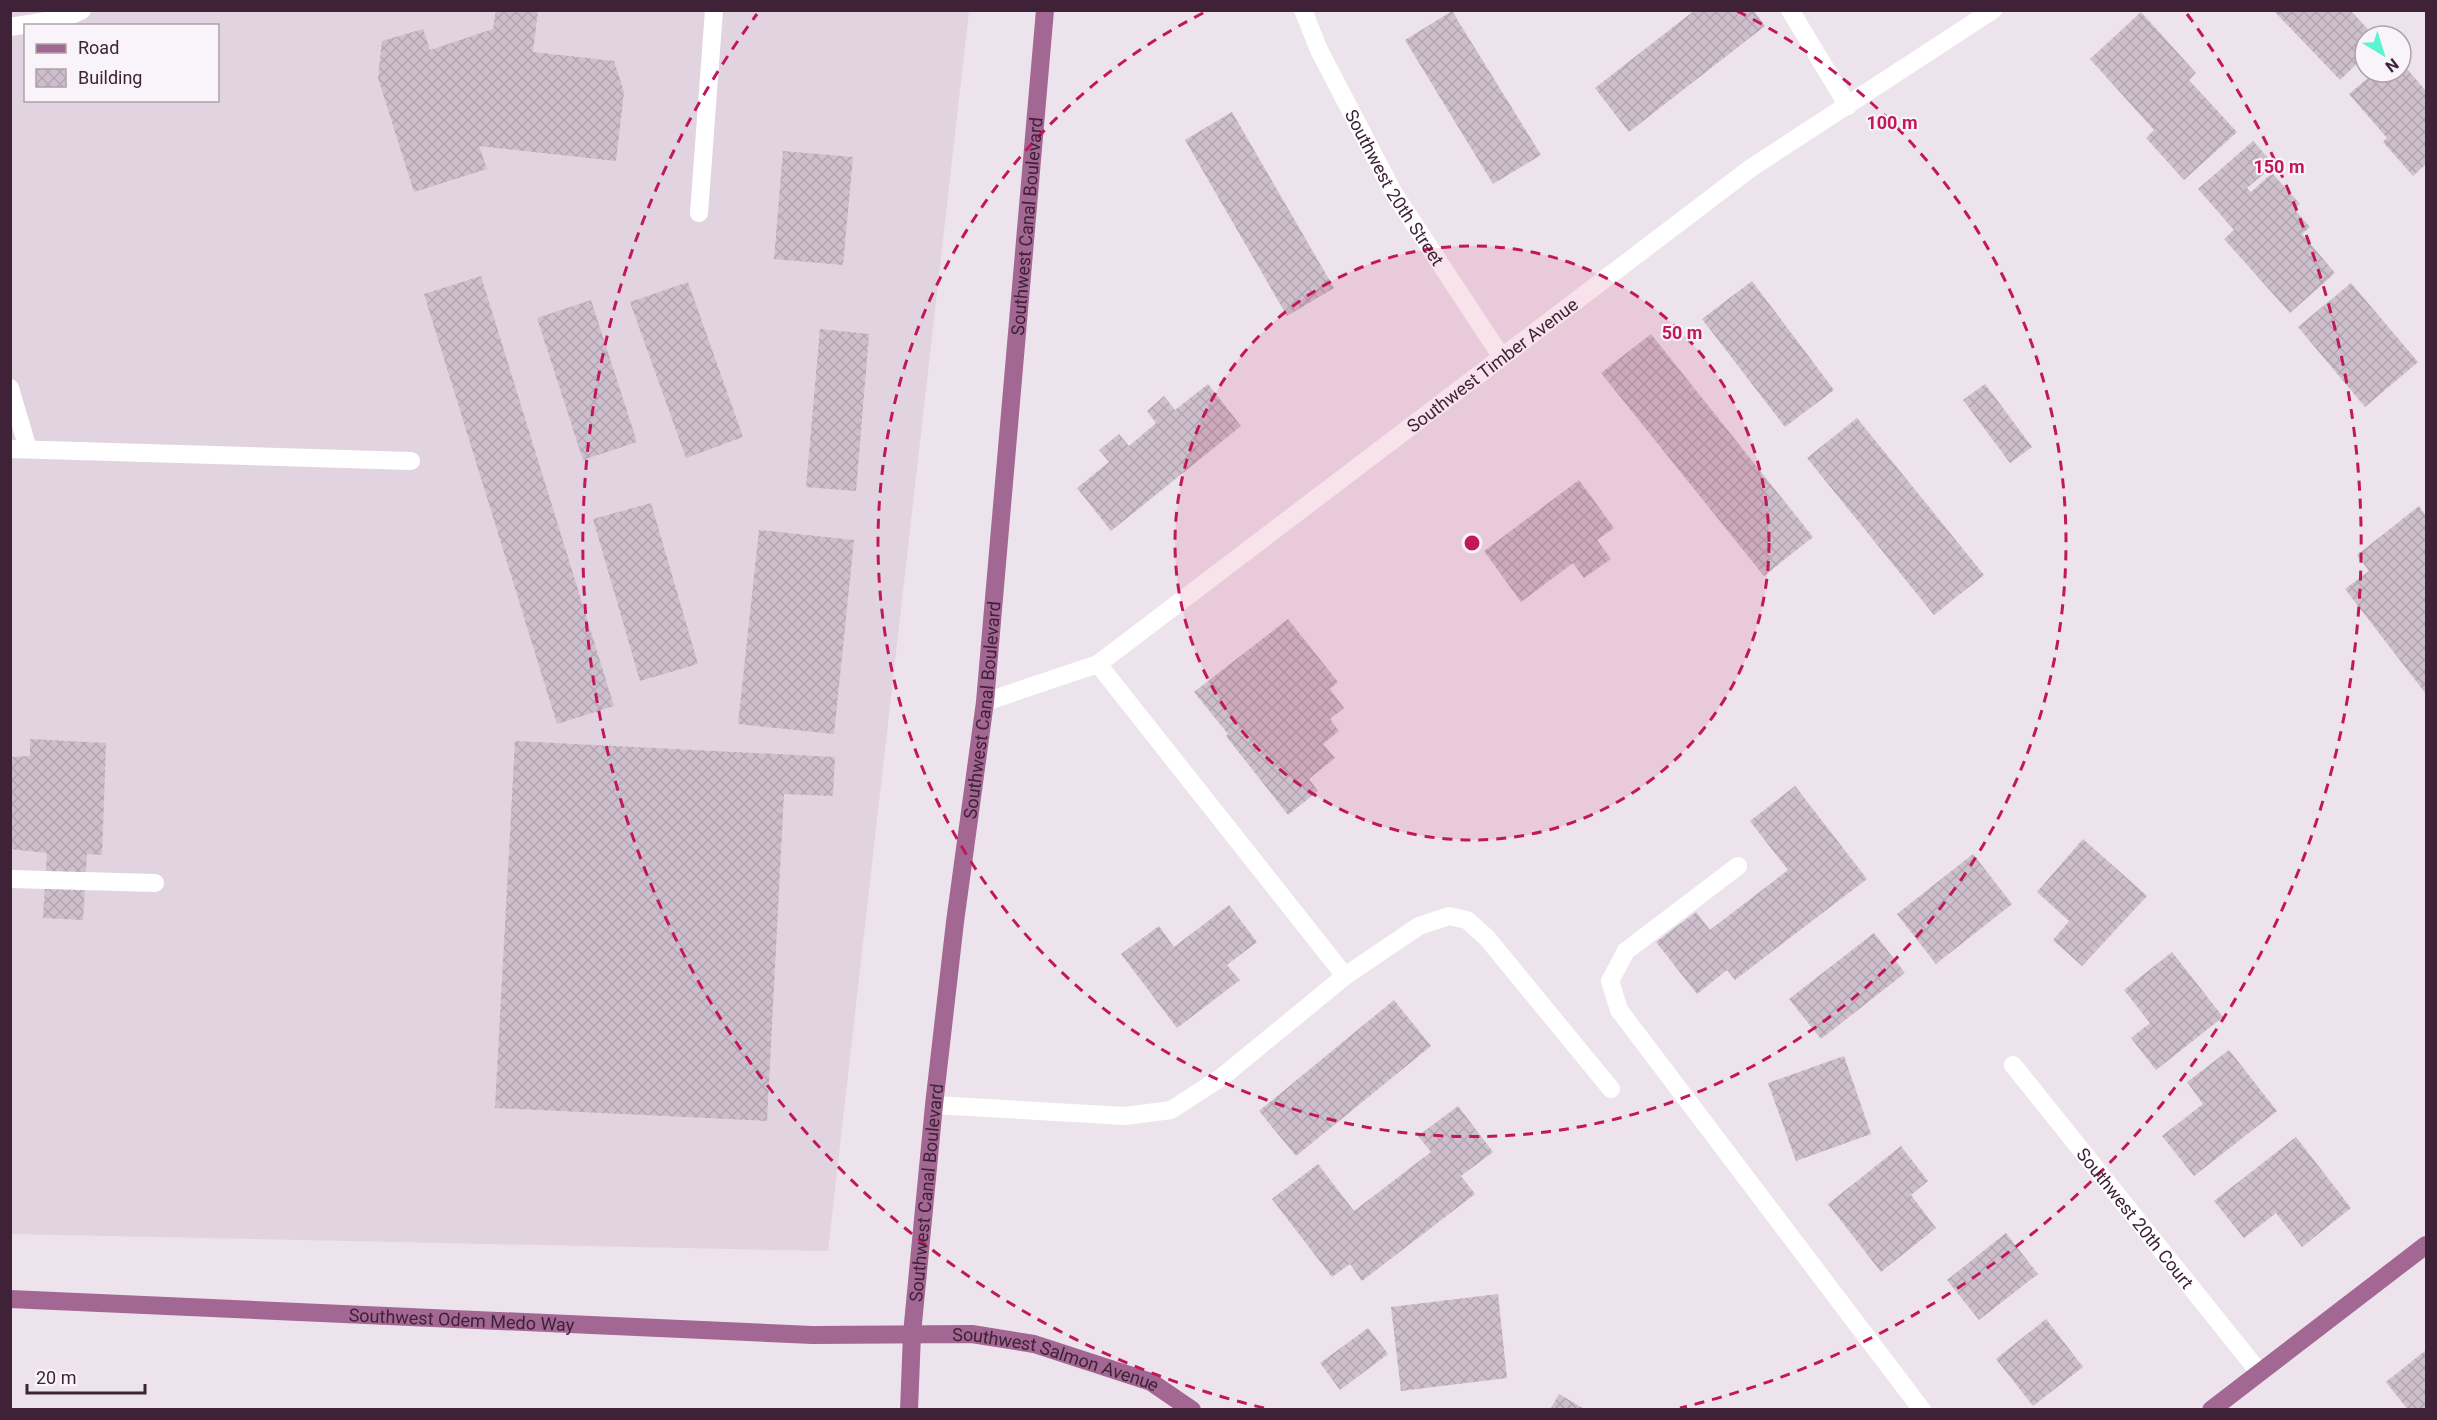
<svg xmlns="http://www.w3.org/2000/svg" width="2437" height="1420" viewBox="0 0 2437 1420" font-family="Roboto,sans-serif">
<style>
.built{fill:#e1d4e0;fill-rule:evenodd}
.building{fill:url(#building-cross-hatch)}
.lines{fill:none;stroke-linecap:round;stroke-linejoin:round}
.minor{stroke:#fff;stroke-width:18}
.major{stroke:#a36793;stroke-width:18}
.ring{fill:none;stroke:#c2185b;stroke-width:3;stroke-dasharray:10 8}
.labels{text-anchor:middle;dominant-baseline:central;stroke-width:4.5;stroke-linejoin:round;paint-order:stroke}
.street-label{font-size:18px;fill:#3f2237;stroke:#f9f4f9}
.centre{fill:#c2185b;stroke:#f9f4f9;stroke-width:3}
.ring-label{font-size:18px;text-anchor:middle;font-weight:bold;fill:#c2185b;stroke:#f9f4f9;stroke-width:4.5;stroke-linejoin:round;paint-order:stroke}
</style>
<defs>
<pattern id="building-cross-hatch" width="8" height="8" patternUnits="userSpaceOnUse" patternTransform="scale(1.5)"><rect width="8" height="8" fill="#cebfcc"/><path d="M0 0l8 8M0 8l8-8" fill="none" stroke="#b2a4b0"/></pattern>
</defs>
<rect width="100%" height="100%" fill="#ede3ec"/>
<path class="built" d="M11 11H969L828 1251 11 1234ZM26 26H218V100H26Z"/>
<g class="building">
<path d="M496 10H538L533 52 614 61 624 92 616 161 479 146 487 169 414 192 378 78 382 41 423 29 430 50 493 29Z"/>
<path d="M1695 10H1753L1765 26 1629 132 1595 88Z"/>
<path d="M2273 10H2350L2374 36H2365V56L2340 80Z"/>
<path d="M1452 11 1541 155 1493 184 1405 40Z"/>
<path d="M2141 12 2196 73 2189 80 2237 132 2184 180 2146 138 2154 130 2090 59Z"/>
<path d="M2401 62 2426 91V164L2413 176 2383 142 2387 138 2349 94 2375 72H2401Z"/>
<path d="M1232 112 1334 288 1287 316 1185 140Z"/>
<path d="M2253 141 2274 165 2247 188 2251 192 2272 173 2300 204 2294 209 2310 227 2302 234 2335 273 2290 313 2224 239 2234 230 2198 189Z"/>
<path d="M783 151 853 157 843 265 774 259Z"/>
<path d="M481 276 614 706 557 724 424 294Z"/>
<path d="M1752 281 1834 390 1785 427 1702 319Z"/>
<path d="M688 282 743 437 686 458 630 302Z"/>
<path d="M2351 283 2418 362 2365 407 2298 327Z"/>
<path d="M591 300 637 442 583 460 537 318Z"/>
<path d="M820 329 869 334 856 491 806 487Z"/>
<path d="M1651 334 1813 537 1764 576 1601 373Z"/>
<path d="M1208 384 1241 426 1111 531 1077 488 1109 462 1099 450 1119 434 1129 446 1156 423 1147 411 1164 396 1175 410Z"/>
<path d="M1985 384 2032 447 2010 463 1963 400Z"/>
<path d="M1857 418 1984 575 1934 615 1807 458Z"/>
<path d="M1579 480 1614 528 1597 540 1611 559 1584 578 1573 563 1521 602 1484 551Z"/>
<path d="M651 503 698 664 640 681 593 519Z"/>
<path d="M2419 506 2426 516V694L2345 589 2369 571 2357 555Z"/>
<path d="M759 530 854 540 834 734 738 724Z"/>
<path d="M1288 619 1338 682 1330 689 1344 708 1330 719 1339 731 1323 744 1335 758 1309 779 1318 791 1288 815 1226 736 1228 734 1194 692Z"/>
<path d="M30 739 106 743 102 855 87 854 83 920 43 918 47 853 10 849V757L30 756Z"/>
<path d="M515 741 835 757 833 796 784 794 767 1121 495 1108Z"/>
<path d="M1795 786 1867 879 1735 980 1727 970 1697 994 1656 942 1696 912 1710 930 1788 870 1750 821Z"/>
<path d="M2083 839 2147 896 2082 966 2053 940 2069 921 2037 892Z"/>
<path d="M1973 854 2012 904 1936 964 1897 914Z"/>
<path d="M1229 905 1257 942 1227 965 1240 980 1177 1028 1121 954 1159 926 1174 947Z"/>
<path d="M1874 933 1905 973 1821 1039 1789 999Z"/>
<path d="M2172 952 2223 1017 2156 1070 2131 1038 2150 1023 2124 990Z"/>
<path d="M1394 1000 1431 1046 1296 1156 1259 1111Z"/>
<path d="M2229 1050 2277 1111 2194 1176 2162 1136 2203 1104 2187 1082Z"/>
<path d="M1844 1056 1871 1134 1796 1161 1768 1083Z"/>
<path d="M1458 1106 1493 1152 1461 1176 1475 1194 1362 1281 1350 1264 1332 1277 1272 1199 1318 1164 1354 1211 1431 1152 1418 1136Z"/>
<path d="M2296 1137 2351 1208 2302 1247 2276 1213 2244 1238 2214 1201Z"/>
<path d="M1901 1146 1928 1181 1911 1195 1936 1228 1881 1272 1828 1204Z"/>
<path d="M2006 1233 2038 1274 1979 1320 1947 1280Z"/>
<path d="M1498 1294 1507 1378 1401 1391 1391 1307Z"/>
<path d="M2046 1319 2083 1367 2033 1406 1996 1359Z"/>
<path d="M1368 1328 1388 1354 1340 1390 1320 1363Z"/>
<path d="M2426 1350V1410H2408L2386 1382Z"/>
<path d="M1559 1394 1586 1410H1550Z"/>
</g>
<g class="lines">
<g class="minor">
<path id="s1" d="M1303 10 1319 50 1393 192 1501 356"/>
<path d="M1790 10 1848 106"/>
<path d="M10 27 65 18 82 10"/>
<path d="M699 213 714 10"/>
<path d="M10 388 28 449"/>
<path d="M10 449 411 461"/>
<path d="M1098 664 1345 976"/>
<path id="s2" d="M985 702 1098 664 1751 168 1993 10"/>
<path d="M1738 866 1626 951 1610 981 1619 1010 1922 1410"/>
<path d="M10 879 155 883"/>
<path id="s3" d="M2013 1065 2259 1372"/>
<path d="M934 1105 1125 1116 1171 1110 1222 1077 1345 976 1419 926 1449 916 1467 920 1487 938 1611 1089"/>
</g>
<g class="major">
<path id="s4" d="M10 1299 812 1335 972 1334 1034 1344 1151 1382 1192 1410"/>
<path id="s5" d="M909 1410 912 1334 934 1105 955 922 985 702 1045 10"/>
<path d="M2211 1410 2426 1245"/>
</g>
</g>
<circle cx="1472" cy="543" r="297" fill="#c2185b" fill-opacity=".12"/>
<g class="ring">
<circle cx="1472" cy="543" r="297"/>
<path d="M1737 11A594 594 0 1 1 1207 11"/>
<path d="M1264 1408A890 890 0 0 1 757 14M2187 14A890 890 0 0 1 1680 1408"/>
</g>
<g class="labels">
<g class="street-label">
<text stroke="none"><textPath href="#s1" startOffset="200">Southwest 20th Street</textPath></text>
<text stroke="none"><textPath href="#s5" startOffset="1190">Southwest Canal Boulevard</textPath></text>
<text stroke="none"><textPath href="#s2" startOffset="614">Southwest Timber Avenue</textPath></text>
<text stroke="none"><textPath href="#s5" startOffset="704">Southwest Canal Boulevard</textPath></text>
<text stroke="none"><textPath href="#s5" startOffset="218">Southwest Canal Boulevard</textPath></text>
<text stroke="none"><textPath href="#s3" startOffset="196">Southwest 20th Court</textPath></text>
<text stroke="none"><textPath href="#s4" startOffset="452">Southwest Odem Medo Way</textPath></text>
<text stroke="none"><textPath href="#s4" startOffset="1050">Southwest Salmon Avenue</textPath></text>
</g>
</g>
<circle cx="1472" cy="543" r="9" class="centre"/>
<g class="ring-label">
<text x="1892" y="129">100 m</text>
<text x="2279" y="173">150 m</text>
<text x="1682" y="339">50 m</text>
</g>
<rect width="2437" height="1420" fill="none" stroke="#3f2237" stroke-width="24"/>
<rect x="24" y="24" width="195" height="78" fill="#f9f4f9" stroke="#afa0ab" stroke-width="1.5"/>
<rect x="36" y="44" width="30" height="9" fill="#a36793" stroke="#afa0ab" stroke-width="1.5"/>
<text x="78" y="54" font-size="18" fill="#3f2237">Road</text>
<rect x="36" y="69" width="30" height="18" fill="url(#building-cross-hatch)" stroke="#afa0ab" stroke-width="1.5"/>
<text x="78" y="84" font-size="18" fill="#3f2237">Building</text>
<g transform="translate(2383 54) rotate(142)"><circle r="28" fill="#f9f4f9" stroke="#afa0ab" stroke-width="1.5"/>
<path d="M0-4.5L10 22L0 15L-10 22Z" fill="#5af4d1"/>
<text y="-9" font-size="16" font-weight="bold" text-anchor="middle" fill="#3f2237">N</text>
</g>
<path d="M27 1384v9h118v-9" fill="none" stroke="#3f2237" stroke-width="3"/>
<text x="36" y="1384" font-size="18" fill="#3f2237" stroke="#f9f4f9" stroke-width="4.5" paint-order="stroke">20 m</text>
</svg>
